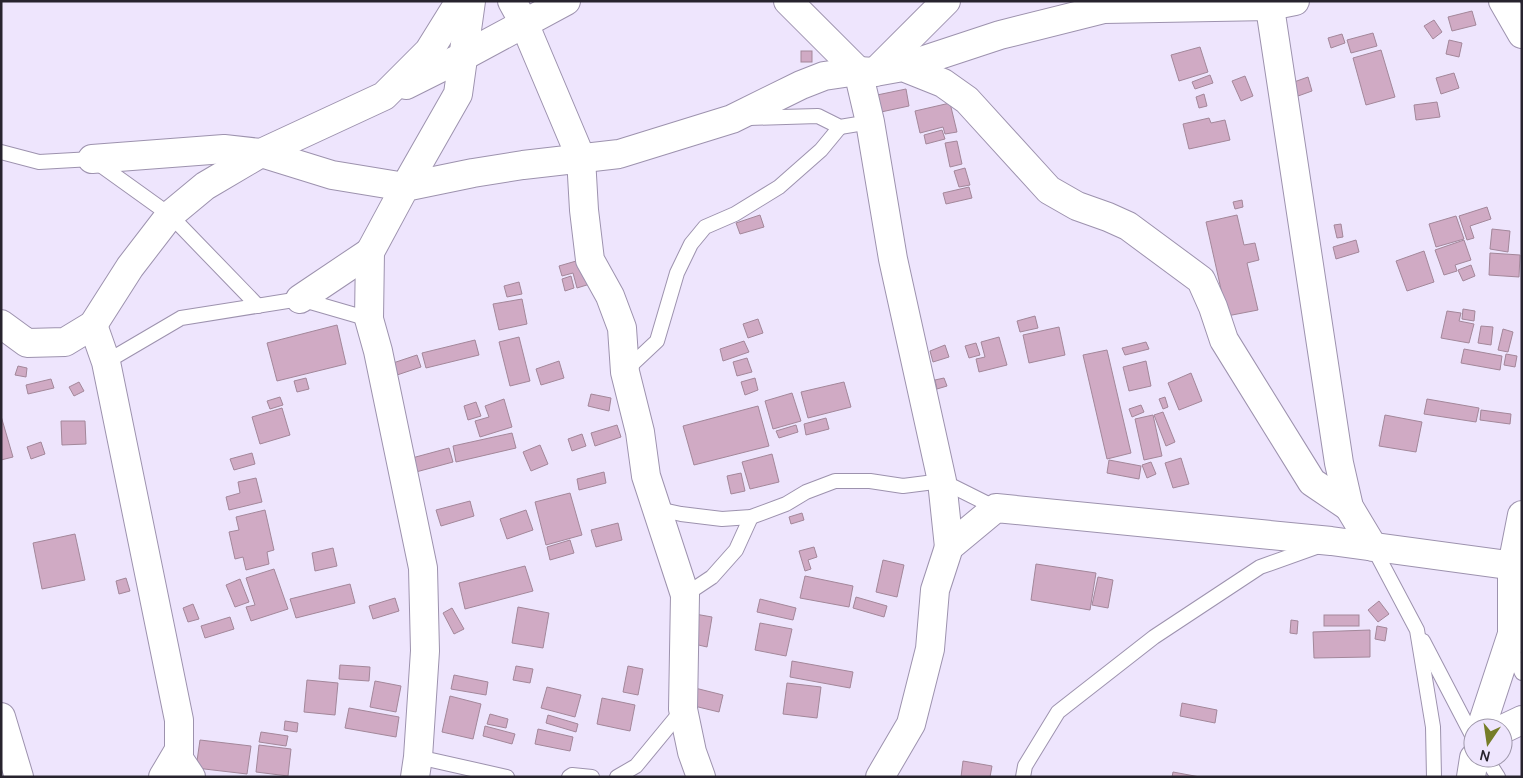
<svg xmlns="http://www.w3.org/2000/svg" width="1523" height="778" viewBox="0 0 1523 778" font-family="Manrope,sans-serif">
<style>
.building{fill:#d0aac4;stroke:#a3879a}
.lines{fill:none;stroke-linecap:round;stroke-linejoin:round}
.service-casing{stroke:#9d92ae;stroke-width:16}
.minor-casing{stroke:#9d92ae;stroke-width:30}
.service{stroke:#fff;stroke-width:14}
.minor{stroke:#fff;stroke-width:28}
</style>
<rect width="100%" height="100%" fill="#eee5fd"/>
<g class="building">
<path d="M1472 11 1476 25 1452 31 1448 17Z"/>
<path d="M1434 20 1442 32 1433 39 1424 26Z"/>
<path d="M1373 33 1377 46 1351 53 1347 40Z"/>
<path d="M1342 34 1345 43 1331 48 1328 38Z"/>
<path d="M1449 40 1462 43 1459 57 1446 54Z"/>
<path d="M1200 47 1208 72 1179 81 1171 55Z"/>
<path d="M1381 50 1395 97 1366 105 1353 58Z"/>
<rect x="801" y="51" width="11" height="11"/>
<path d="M1454 73 1459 88 1441 94 1436 78Z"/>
<path d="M1210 75 1213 83 1195 89 1192 82Z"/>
<path d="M1245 76 1253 96 1241 101 1232 81Z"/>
<path d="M1308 77 1312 91 1298 96 1294 82Z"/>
<path d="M906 89 909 106 881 112 877 95Z"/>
<path d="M1204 94 1207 106 1199 108 1196 97Z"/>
<path d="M1437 102 1440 117 1416 120 1414 105Z"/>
<path d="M950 103 957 132 945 134 943 127 920 133 915 111Z"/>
<path d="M1209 118 1211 123 1225 120 1230 140 1189 149 1183 124Z"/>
<path d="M942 130 945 139 926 144 924 135Z"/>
<path d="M957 141 962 164 950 167 945 143Z"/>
<path d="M965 168 970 185 959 187 954 171Z"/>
<path d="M969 187 972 198 946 204 943 193Z"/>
<path d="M1242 200 1243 207 1235 209 1233 202Z"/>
<path d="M1487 207 1491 219 1470 226 1474 238 1467 240 1459 216Z"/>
<path d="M760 215 764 227 740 234 736 223Z"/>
<path d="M1237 215 1244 245 1255 243 1259 260 1247 263 1258 310 1227 316 1206 222Z"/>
<path d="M1456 216 1464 239 1436 247 1429 224Z"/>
<path d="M1341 224 1343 237 1337 238 1334 225Z"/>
<path d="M1492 229 1510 231 1508 252 1490 249Z"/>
<path d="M1356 240 1359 252 1336 259 1333 247Z"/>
<path d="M1464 240 1471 260 1455 265 1457 271 1444 275 1435 250Z"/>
<path d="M1424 251 1434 282 1407 291 1396 261Z"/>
<path d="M1490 253 1520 255 1519 277 1489 275Z"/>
<path d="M583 259 590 284 577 288 573 273 562 276 559 266Z"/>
<path d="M1471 265 1475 276 1463 281 1458 270Z"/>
<path d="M571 276 574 288 565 291 562 279Z"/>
<path d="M519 282 522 294 507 297 504 286Z"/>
<path d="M522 299 527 324 499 330 493 304Z"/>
<path d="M1463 309 1475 311 1474 321 1462 319Z"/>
<path d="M1447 311 1461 313 1459 321 1474 324 1469 343 1441 338Z"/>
<path d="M1035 316 1038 328 1020 332 1017 321Z"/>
<path d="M758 319 763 333 748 338 743 324Z"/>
<path d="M337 325 346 364 277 381 267 343Z"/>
<path d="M1481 326 1493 327 1491 345 1478 343Z"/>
<path d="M1059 327 1065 355 1029 363 1023 335Z"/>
<path d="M1503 329 1513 332 1508 352 1498 350Z"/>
<path d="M519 337 530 381 510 386 499 342Z"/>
<path d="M999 337 1007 365 979 372 976 359 985 357 981 342Z"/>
<path d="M475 340 479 355 426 368 422 353Z"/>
<path d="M744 341 749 352 723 361 720 349Z"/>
<path d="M1146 342 1149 349 1125 355 1122 348Z"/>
<path d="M976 343 980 355 969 358 965 346Z"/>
<path d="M945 345 949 357 933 362 930 351Z"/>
<path d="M1464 349 1502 356 1500 370 1461 363Z"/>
<path d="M1107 350 1131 453 1107 459 1083 355Z"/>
<path d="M1506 354 1517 356 1515 367 1504 365Z"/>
<path d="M417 355 421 367 397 375 393 363Z"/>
<path d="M747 358 752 372 737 376 733 362Z"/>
<path d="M559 361 564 378 541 385 536 369Z"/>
<path d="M1146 361 1151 386 1129 391 1123 367Z"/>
<path d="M18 366 27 368 26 377 15 375Z"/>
<path d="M1191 373 1202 401 1179 410 1168 383Z"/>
<path d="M306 378 309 389 297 392 294 381Z"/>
<path d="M755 378 758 390 745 395 741 382Z"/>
<path d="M944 378 947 386 937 389 935 380Z"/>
<path d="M51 379 54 388 28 394 26 385Z"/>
<path d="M79 382 84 391 74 396 69 387Z"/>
<path d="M844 382 851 407 808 418 801 392Z"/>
<path d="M792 393 801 421 773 429 765 401Z"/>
<path d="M591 394 611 398 609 411 588 406Z"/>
<path d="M280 397 283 405 270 409 267 401Z"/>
<path d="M1165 397 1168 407 1163 409 1159 399Z"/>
<path d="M504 399 512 427 480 437 475 421 489 417 485 406Z"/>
<path d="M1427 399 1479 408 1476 422 1424 414Z"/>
<path d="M476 402 481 416 468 420 464 406Z"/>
<path d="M1141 405 1144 412 1132 417 1129 409Z"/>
<path d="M758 406 769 446 694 465 683 426Z"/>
<path d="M282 408 290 435 260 444 252 417Z"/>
<path d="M1481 410 1511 414 1510 424 1480 420Z"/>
<path d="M1163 412 1175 442 1166 446 1154 415Z"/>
<path d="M1153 415 1162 456 1144 460 1135 419Z"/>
<path d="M1385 415 1422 422 1416 452 1379 446Z"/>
<path d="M1 416 13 457 1 460Z"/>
<path d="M826 418 829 429 806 435 804 424Z"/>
<path d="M61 421H85L86 444 62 445Z"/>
<path d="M617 425 621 437 595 446 591 433Z"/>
<path d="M796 425 798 432 779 438 776 431Z"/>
<path d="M512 433 516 448 456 462 453 446Z"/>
<path d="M582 434 586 446 572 451 568 439Z"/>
<path d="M41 442 45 454 31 459 27 447Z"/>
<path d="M540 445 548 464 531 471 523 452Z"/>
<path d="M449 448 453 462 416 472 412 458Z"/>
<path d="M252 453 255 464 234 470 230 459Z"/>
<path d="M772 454 779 482 750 489 742 462Z"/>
<path d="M1181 458 1189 484 1173 488 1165 463Z"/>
<path d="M1109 460 1141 466 1139 479 1107 473Z"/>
<path d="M1151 462 1156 474 1147 478 1142 465Z"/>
<path d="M604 472 606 483 579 490 577 479Z"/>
<path d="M741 473 745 491 731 494 727 476Z"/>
<path d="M256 478 262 502 229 510 226 497 240 493 238 482Z"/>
<path d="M570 493 582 535 546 545 535 502Z"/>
<path d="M470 501 474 516 441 526 436 510Z"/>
<path d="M265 510 274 550 267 552 269 564 246 570 243 557 235 559 229 532 239 530 236 517Z"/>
<path d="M526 510 533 530 507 539 500 519Z"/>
<path d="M802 513 804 520 791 524 789 517Z"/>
<path d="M618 523 622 540 596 547 591 530Z"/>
<path d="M75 534 85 580 42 589 33 543Z"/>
<path d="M570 540 574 553 550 560 547 547Z"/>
<path d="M814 547 817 557 808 560 811 569 805 571 799 551Z"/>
<path d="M333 548 337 566 315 571 312 553Z"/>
<path d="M883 560 904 565 897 597 876 592Z"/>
<path d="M1036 564 1096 573 1090 610 1031 600Z"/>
<path d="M525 566 533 591 465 609 459 583Z"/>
<path d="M274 569 288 609 251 621 246 607 255 605 246 578Z"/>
<path d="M805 576 853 586 849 607 800 598Z"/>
<path d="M1098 577 1113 580 1108 608 1092 605Z"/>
<path d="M126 578 130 591 119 594 116 581Z"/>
<path d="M240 579 249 602 235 607 226 585Z"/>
<path d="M350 584 355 603 296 618 290 599Z"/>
<path d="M856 597 887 606 884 617 853 608Z"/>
<path d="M395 598 399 611 373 619 369 606Z"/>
<path d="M760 599 796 608 793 620 757 612Z"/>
<path d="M1379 601 1389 614 1378 622 1368 610Z"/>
<path d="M193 604 199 619 188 622 183 608Z"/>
<path d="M518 607 549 613 543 648 512 643Z"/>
<path d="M452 608 464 629 454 634 443 613Z"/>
<path d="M695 614 712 617 707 647 690 643Z"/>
<rect x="1324" y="615" width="35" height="11"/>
<path d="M230 617 234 629 205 638 201 626Z"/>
<path d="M1291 620 1298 621 1297 634 1290 633Z"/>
<path d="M760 623 792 629 786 656 755 650Z"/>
<path d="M1377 626 1387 628 1385 641 1375 639Z"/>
<path d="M1370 630V657L1314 658 1313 632Z"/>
<path d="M792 661 853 672 850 688 790 677Z"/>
<path d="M340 665 370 667 369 681 339 679Z"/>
<path d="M516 666 533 669 530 683 513 680Z"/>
<path d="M628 666 643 669 638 695 623 692Z"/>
<path d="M454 675 488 682 486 695 451 689Z"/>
<path d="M307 680 338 683 335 715 304 712Z"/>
<path d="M375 681 401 686 396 712 370 707Z"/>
<path d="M787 683 821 687 817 718 783 714Z"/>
<path d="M547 687 581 695 575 717 541 708Z"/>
<path d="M695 688 723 695 719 712 690 705Z"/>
<path d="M450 696 481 704 473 739 442 732Z"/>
<path d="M602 698 635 705 630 731 597 724Z"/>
<path d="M1182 703 1217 710 1215 723 1180 716Z"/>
<path d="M349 708 399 717 396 737 345 728Z"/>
<path d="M490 714 508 719 506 728 487 724Z"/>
<path d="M548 715 578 724 576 732 546 723Z"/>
<path d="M285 721 298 723 297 732 284 730Z"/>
<path d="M485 726 515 734 512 744 483 736Z"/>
<path d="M538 729 573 737 570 751 535 744Z"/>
<path d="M261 732 288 736 286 746 259 742Z"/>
<path d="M200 740 251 746 247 774 196 768Z"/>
<path d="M259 745 291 749 288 776 256 772Z"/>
<path d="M963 761 992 766 990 777H961Z"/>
<path d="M1173 772 1200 777H1172Z"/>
</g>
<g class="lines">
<defs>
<g id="service">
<path d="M749 118 818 116 840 127 870 122"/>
<path d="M1 152 39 162 92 159 170 215 258 306"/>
<path d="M106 362 181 318 300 299 369 319"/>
<path d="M625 371 657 341 677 273 691 244 705 227 735 214 779 187 821 150 840 127"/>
<path d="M658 509 681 514 722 519 751 517 786 504 806 492 835 481H870L903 486 942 481 996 508"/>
<path d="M1373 547 1417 630 1433 727 1434 777"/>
<path d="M685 595 712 577 736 550 751 517"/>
<path d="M1423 641 1473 737"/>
<path d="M1510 646 1522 673"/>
<path d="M418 757 507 777"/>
<path d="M1486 758 1498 777"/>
<path d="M569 777 572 775 592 777"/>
<path d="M617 777 636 766 683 709"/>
<path d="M1023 777 1025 766 1058 712 1154 637 1260 567 1322 545"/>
</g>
<g id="minor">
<path d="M512 1 524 23 581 158 584 210 590 260 610 296 622 328 625 372 640 432 646 476 685 595 683 709 692 752 701 777"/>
<path d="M788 1 858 71 870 122 893 259 942 481 949 547"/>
<path d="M1269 1 1339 463 1349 507 1373 547"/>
<path d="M1503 1 1522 34"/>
<path d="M903 67 1000 35 1104 9 1270 6 1295 1"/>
<path d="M875 72 946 1"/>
<path d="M406 85 464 56 566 1"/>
<path d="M92 159 224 149 261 153 384 96 429 51 460 1"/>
<path d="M300 299 370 252"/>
<path d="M1 324 27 343 65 342 93 325 130 267 170 215 205 186 261 153 332 175 405 187 458 94 471 1"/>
<path d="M93 325 106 362 179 720V759L191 777"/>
<path d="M1 717 19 777"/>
<path d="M1481 728 1512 634V566L1522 515"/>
<path d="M1503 729 1522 720"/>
<path d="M163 777 179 750"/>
<path d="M415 777 418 757 425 651 423 568 378 351 369 319 370 252 405 187 473 173 523 165 619 154 732 119 801 85 824 76 858 71 875 72 903 67 943 83 967 100 1049 190 1077 206 1108 217 1128 226 1201 280 1213 307 1224 340 1312 482 1349 507"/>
<path d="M880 777 911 724 930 649 935 590 949 547 996 508 1331 541 1522 567"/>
<path d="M1471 777 1474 758"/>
</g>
</defs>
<use href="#service" class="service-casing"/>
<use href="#minor" class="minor-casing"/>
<use href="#service" class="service"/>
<use href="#minor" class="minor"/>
</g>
<rect width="1523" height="778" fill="none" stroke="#27232e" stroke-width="5"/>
<g transform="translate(1488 743) rotate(193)"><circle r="24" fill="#eee5fd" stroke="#9e97aa"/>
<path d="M0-4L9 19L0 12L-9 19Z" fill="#767d28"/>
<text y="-8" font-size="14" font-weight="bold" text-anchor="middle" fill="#27232e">N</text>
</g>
</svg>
